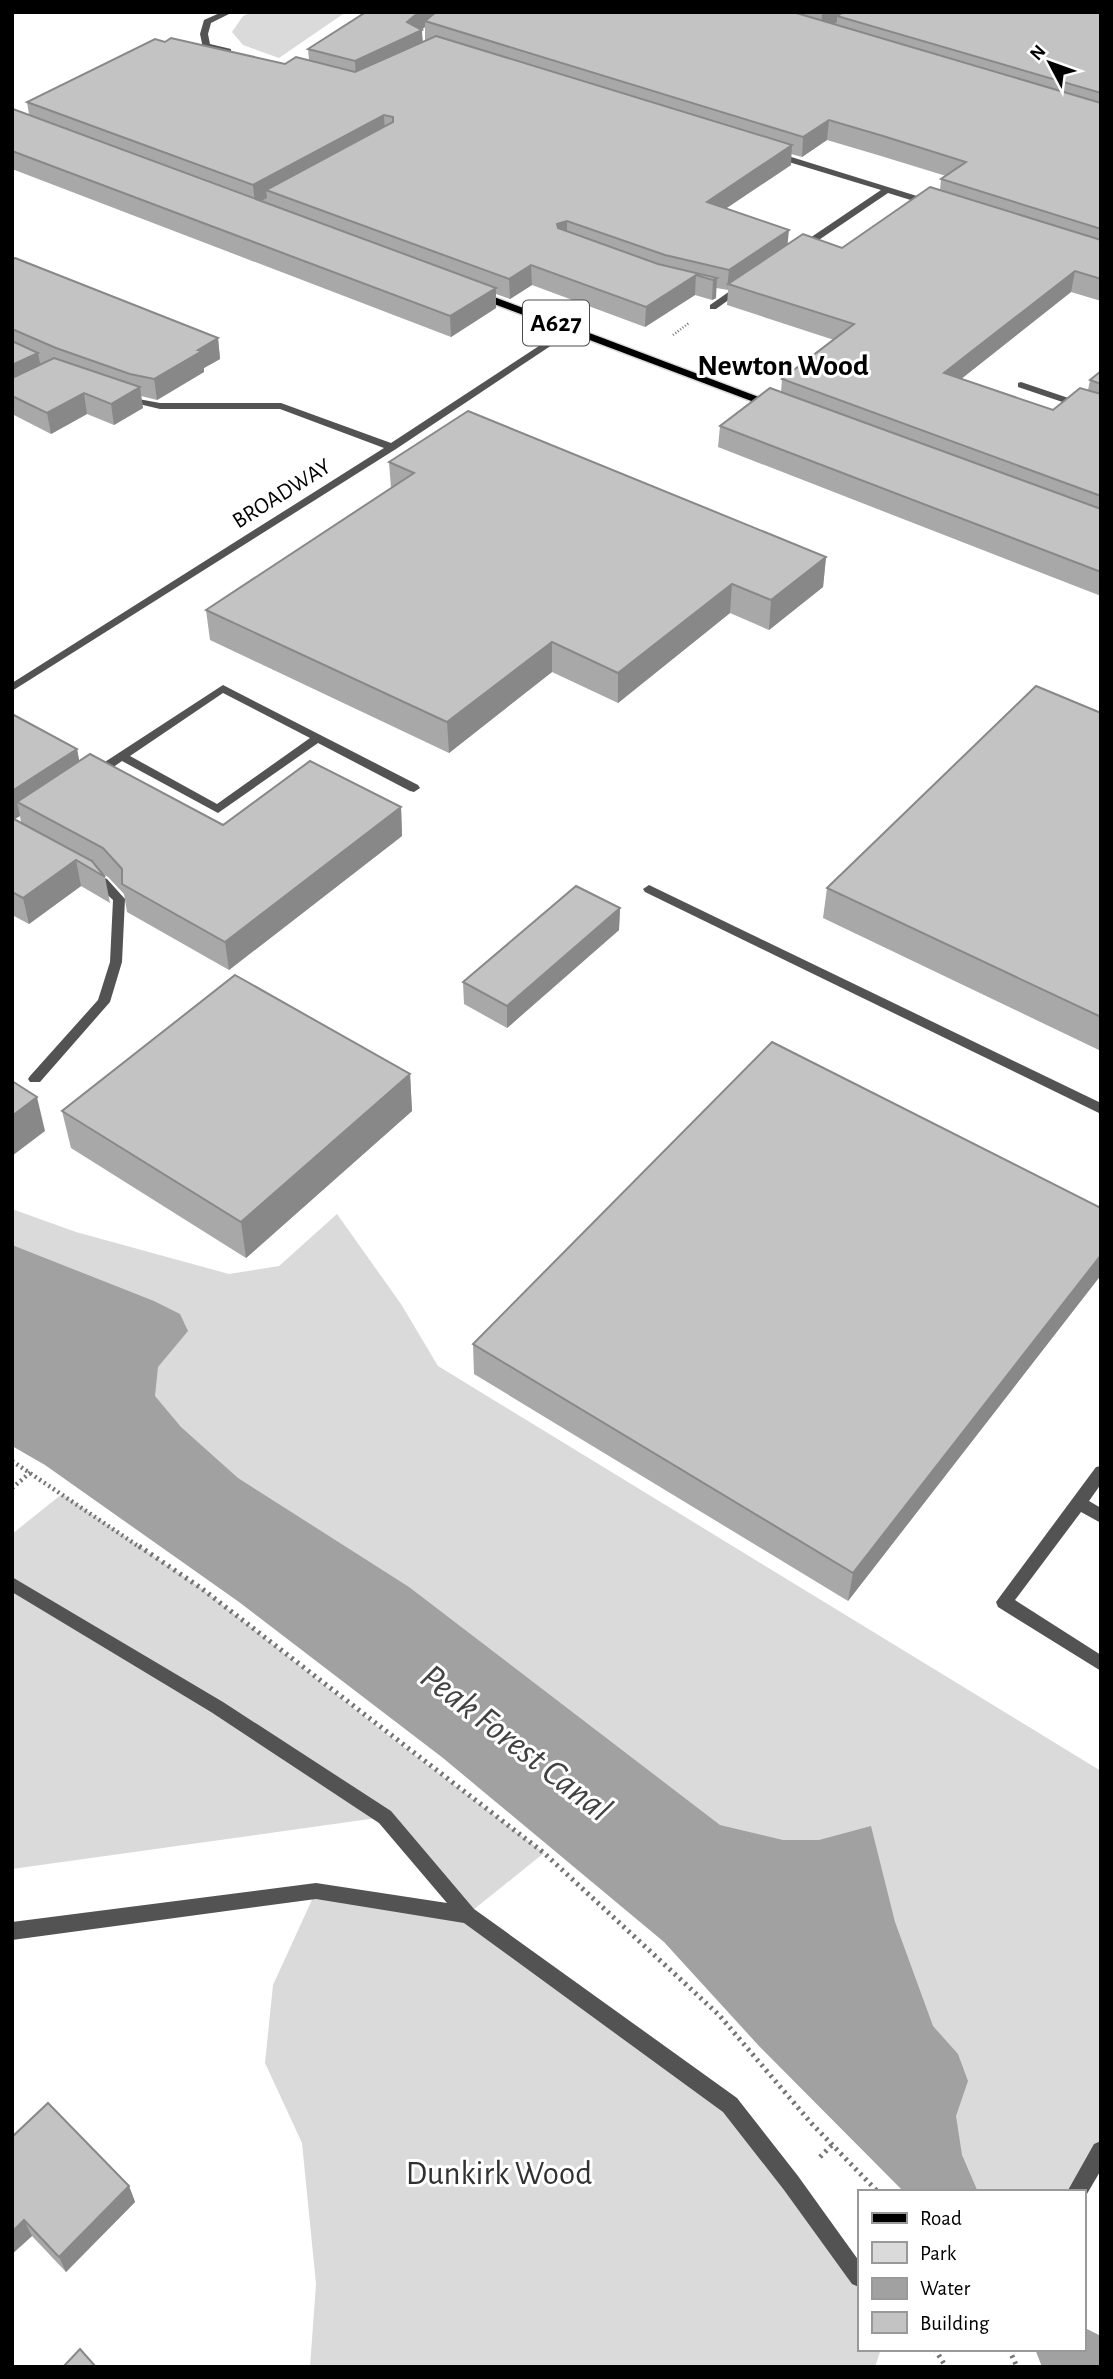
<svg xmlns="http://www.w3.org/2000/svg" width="1113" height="2379" viewBox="0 0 1113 2379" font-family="'Alegreya Sans',sans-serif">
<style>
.green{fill:#dadada}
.water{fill:#a1a1a1}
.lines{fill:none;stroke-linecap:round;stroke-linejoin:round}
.primary-casing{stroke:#dbdbdb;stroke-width:3}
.path-far2{stroke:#757575;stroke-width:2.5;stroke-dasharray:1 2;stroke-linecap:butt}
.path-far1{stroke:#757575;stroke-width:4.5;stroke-dasharray:2 3.5;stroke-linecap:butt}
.path{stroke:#757575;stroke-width:5;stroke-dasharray:2.5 4.5;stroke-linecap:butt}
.service{fill:#535353;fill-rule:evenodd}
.minor{fill:#535353;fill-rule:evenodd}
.primary{fill:#000;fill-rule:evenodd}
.wall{fill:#a8a8a8;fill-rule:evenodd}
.shaded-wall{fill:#888}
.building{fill:#c3c3c3;stroke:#888;stroke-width:2}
.labels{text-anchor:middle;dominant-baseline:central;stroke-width:6;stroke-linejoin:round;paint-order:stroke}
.far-street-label{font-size:23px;fill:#000;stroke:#fff}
.shield{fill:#fff;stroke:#4c4c4c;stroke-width:2}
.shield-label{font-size:26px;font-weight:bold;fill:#000}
.far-district-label{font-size:30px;font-weight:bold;fill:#000;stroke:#fff}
.near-park-label{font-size:33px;fill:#313131;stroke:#fff}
.near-water-label{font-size:37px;font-style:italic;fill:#424242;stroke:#fff}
</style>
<rect width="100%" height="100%" fill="#fff"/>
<g class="green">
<path d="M252 12H346L279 58 243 45 232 32 243 16Z"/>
<path d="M12 1209 76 1232 229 1274 279 1266 337 1214 401 1304 438 1366 1101 1771V2151L1077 2192H941L844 2043 12 1377Z"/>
<path d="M62 1494 201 1588 384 1732 544 1853 468 1914 730 2105 791 2183 859 2277V2349H881L875 2367H310L316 2284 302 2143 265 2063 273 1985 316 1891 466 1915 384 1817 12 1869V1534Z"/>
</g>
<g class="water">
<path d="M12 1245 154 1301 180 1314 188 1331 158 1367 155 1396 181 1427 238 1478 409 1587 720 1825 783 1840H819L871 1826 895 1922 933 2026 958 2054 968 2081 956 2116 962 2155 978 2192H904L759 2046 664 1942 443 1758 239 1602 45 1465 12 1446Z"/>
<path d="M1083 2327 1101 2336V2367H1042L1035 2349H1083Z"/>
</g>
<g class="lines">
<defs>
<path id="primary" d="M470 291H478L785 407 775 410 470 295Z"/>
</defs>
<use href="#primary" class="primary-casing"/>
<path class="path-far2" d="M673 335 689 323"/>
<g class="path-far1">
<path d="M12 1461 141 1548"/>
<path d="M12 1488 31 1472"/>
</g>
<g class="path">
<path d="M139 1546 201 1588 544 1853 719 2015 812 2124 878 2192"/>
<path d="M820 2157 832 2145"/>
<path d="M935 2349 946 2367"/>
<path d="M1009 2349 1017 2367"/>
</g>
<g class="service">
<path d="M223 685 418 785 420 788 414 792 410 791 318 743 218 813 122 761 99 777H91V771ZM223 693 310 738 217 804 130 756Z"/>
<path d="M94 873 107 879 125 899 122 962 110 1002 40 1082H30L28 1079 30 1076 98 1000 110 962 113 900C105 892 95 885 88 877Z"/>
<path d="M649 885 1101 1103V1114L645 892 643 889Z"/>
<path d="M1101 1466V1484L1089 1501 1101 1508V1523L1081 1512 1015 1600 1101 1655V1671L998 1607 996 1602 1096 1467Z"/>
</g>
<g class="minor">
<path d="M222 12 229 14 211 23 208 34 210 44 231 49V53H228L203 48 200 34 204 20Z"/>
<path d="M772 151 933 201 934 203 930 206 888 193 804 250H798V246L881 190 769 156 768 154Z"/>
<path d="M740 284 748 286 716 309H710V305Z"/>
<path d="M568 327 576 329 396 449 12 691V683L384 448 280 409H160L122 400V396L160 403H281L391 443Z"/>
<path d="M1021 382 1101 409V415L1018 387V383Z"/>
<path d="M12 1577 223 1702 391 1811 474 1909 737 2098 798 2176 859 2261V2287L852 2284 784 2190 723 2112 464 1923 316 1899 12 1940V1922L316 1883 447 1903 379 1823 211 1712 12 1592Z"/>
<path d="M1101 2141V2170L1084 2199 1083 2192H1067L1094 2144Z"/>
</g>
<use href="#primary" class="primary"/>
</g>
<g class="wall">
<path d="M366 12H1101V301L1071 292 961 379 1053 410 1088 390 1090 380 1101 371V596L718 447 720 426 781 392 782 379 834 340 727 305 728 290 716 288V298L712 300 695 295 645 327 532 285 510 299 496 294V308L451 337 12 169V109L29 115 27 102 165 42 285 64 309 60 308 49ZM425 27V40H427L423 42 421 30ZM827 140 881 156 946 176 941 179 940 191 842 248 788 245 726 208 791 165V154L802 157Z"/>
<path d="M12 260 218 338 220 359 204 368V372L157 400 141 396 143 408 114 425 87 414 51 434 12 414Z"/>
<path d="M389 462 826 557 823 587 769 630 730 613 618 703 552 672 449 753 210 640 206 610 391 488Z"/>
<path d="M1101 713V1051L823 918 827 888Z"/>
<path d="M12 714 77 749 79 761 223 825 401 807 402 836 229 970 127 912 124 894 108 877 103 874 105 877 110 903 81 886 29 924 12 915ZM20 816 21 823 14 819Z"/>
<path d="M620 908 619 930 507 1028 464 1004 463 982Z"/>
<path d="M410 1074 412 1111 246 1258 71 1148 62 1111Z"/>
<path d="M1101 1208V1275L848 1601 474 1374 473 1344Z"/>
<path d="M12 2137 129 2186 135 2202 66 2272 32 2236 12 2254Z"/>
</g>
<g class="shaded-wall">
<path d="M419 12H443L425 21V27L420 31 422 30 423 49 356 80 355 61Z"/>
<path d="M822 12H854L837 16V22L821 31Z"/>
<path d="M384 115 385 135 266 190 267 198 255 204 253 185Z"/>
<path d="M829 120 827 140 802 157 803 137Z"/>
<path d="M792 145 791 165 706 222 707 202Z"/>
<path d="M567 221V241L557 244V224Z"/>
<path d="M789 230 787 250 728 284 727 290 729 270Z"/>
<path d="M531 265 532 285 510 299 509 279Z"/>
<path d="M1075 271 1071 292 942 394 944 373Z"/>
<path d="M696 275 695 295 645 327 646 307Z"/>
<path d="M717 278 716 298 712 300 713 280Z"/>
<path d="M496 288V308L451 337 450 316Z"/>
<path d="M218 338 220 359 204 368V372L157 400 154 379 198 350Z"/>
<path d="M38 353 42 373 12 388V365Z"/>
<path d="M140 387 143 408 114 425 111 404Z"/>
<path d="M84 393 87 414 51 434 47 413Z"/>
<path d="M826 557 823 587 769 630 771 600Z"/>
<path d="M732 584 730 613 618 703V673Z"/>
<path d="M552 642V672L449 753 447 722Z"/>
<path d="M77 749 82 775 17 802 20 816 12 821V791Z"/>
<path d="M401 807 402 836 229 970 225 942Z"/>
<path d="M76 860 81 886 29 924 23 898Z"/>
<path d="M620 908 619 930 507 1028V1006Z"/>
<path d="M410 1074 412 1111 246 1258 241 1222Z"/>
<path d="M37 1097 45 1131 12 1156V1116Z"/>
<path d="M1101 1255V1275L848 1601 853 1573Z"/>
<path d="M129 2186 135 2202 66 2272 59 2257Z"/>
<path d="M24 2220 32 2236 12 2254V2232Z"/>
</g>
<g class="building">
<path d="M366 12H419L407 22 422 30 355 61 308 49Z"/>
<path d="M436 12H793L1101 103V229L941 179 966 162 883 136 829 120 803 137 425 21Z"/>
<path d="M844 12H1101V93L837 16Z"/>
<path d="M436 36 792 145 707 202 789 230 729 270 665 255 567 221 557 224 558 228 658 264 717 278 713 280 696 275 646 307 531 265 509 279 266 190 393 122V117L384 115 253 185 27 102 155 39 165 42 171 38 285 64 296 57 355 72Z"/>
<path d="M12 109H13L496 288 450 316 12 151Z"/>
<path d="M930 187 1101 240V279L1075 271 944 373 1053 410 1080 388 1101 394V496L782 379 854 324 728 284 803 234 842 248Z"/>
<path d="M15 258 218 338 198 350 202 351 154 379 130 374 56 348 12 329V260Z"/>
<path d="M12 341 38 353 12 365Z"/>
<path d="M54 358 140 387 111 404 84 393 47 413 12 396V378Z"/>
<path d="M1101 371V384L1090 380Z"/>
<path d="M770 388 1101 509V572L720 426Z"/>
<path d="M468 411 826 557 771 600 732 584 618 673 552 642 447 722 206 610 414 473 389 462Z"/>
<path d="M1036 686 1101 713V1017L827 888Z"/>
<path d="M12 714 77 749 12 791Z"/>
<path d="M90 754 223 825 310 761 401 807 225 942 122 884V869L103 848 17 802Z"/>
<path d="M12 818 92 861 105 877 76 860 23 898 12 892Z"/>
<path d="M576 886 620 908 507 1006 463 982Z"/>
<path d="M235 975 410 1074 241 1222 62 1111Z"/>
<path d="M772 1042 1101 1208V1255L853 1573 473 1344Z"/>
<path d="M12 1081 37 1097 12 1116Z"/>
<path d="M48 2103 129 2186 59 2257 24 2220 12 2232V2137Z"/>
<path d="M80 2349 96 2367H63Z"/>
</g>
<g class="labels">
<g class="far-street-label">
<text transform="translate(282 494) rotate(-32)">BROADWAY</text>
</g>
<rect class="shield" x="523" y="300.5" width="66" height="45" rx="5"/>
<g class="shield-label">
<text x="556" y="323">A627</text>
</g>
<g class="far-district-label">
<text x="783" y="366">Newton Wood</text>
</g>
<g class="near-park-label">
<text x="499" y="2174">Dunkirk Wood</text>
</g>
<g class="near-water-label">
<text transform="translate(516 1743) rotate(38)">Peak Forest Canal</text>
</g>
</g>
<rect width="1113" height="2379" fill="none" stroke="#000000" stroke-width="28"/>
<rect x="858" y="2190" width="228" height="161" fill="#ffffff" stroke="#999999" stroke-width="2"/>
<rect x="872" y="2213" width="35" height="10" fill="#000000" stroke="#999999" stroke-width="2"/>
<text x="920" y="2225" font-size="21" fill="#000000">Road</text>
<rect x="872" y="2242" width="35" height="21" fill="#dadada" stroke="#999999" stroke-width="2"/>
<text x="920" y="2260" font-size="21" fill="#000000">Park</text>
<rect x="872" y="2278" width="35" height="21" fill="#a1a1a1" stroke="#999999" stroke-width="2"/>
<text x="920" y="2295" font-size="21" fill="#000000">Water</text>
<rect x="872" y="2312" width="35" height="21" fill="#c3c3c3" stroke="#999999" stroke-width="2"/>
<text x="920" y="2330" font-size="21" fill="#000000">Building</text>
<g transform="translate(1050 63) rotate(311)" stroke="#ffffff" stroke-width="5" paint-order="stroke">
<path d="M0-5L12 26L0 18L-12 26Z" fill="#000000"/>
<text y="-10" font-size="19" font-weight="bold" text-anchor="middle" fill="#000000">N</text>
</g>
</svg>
